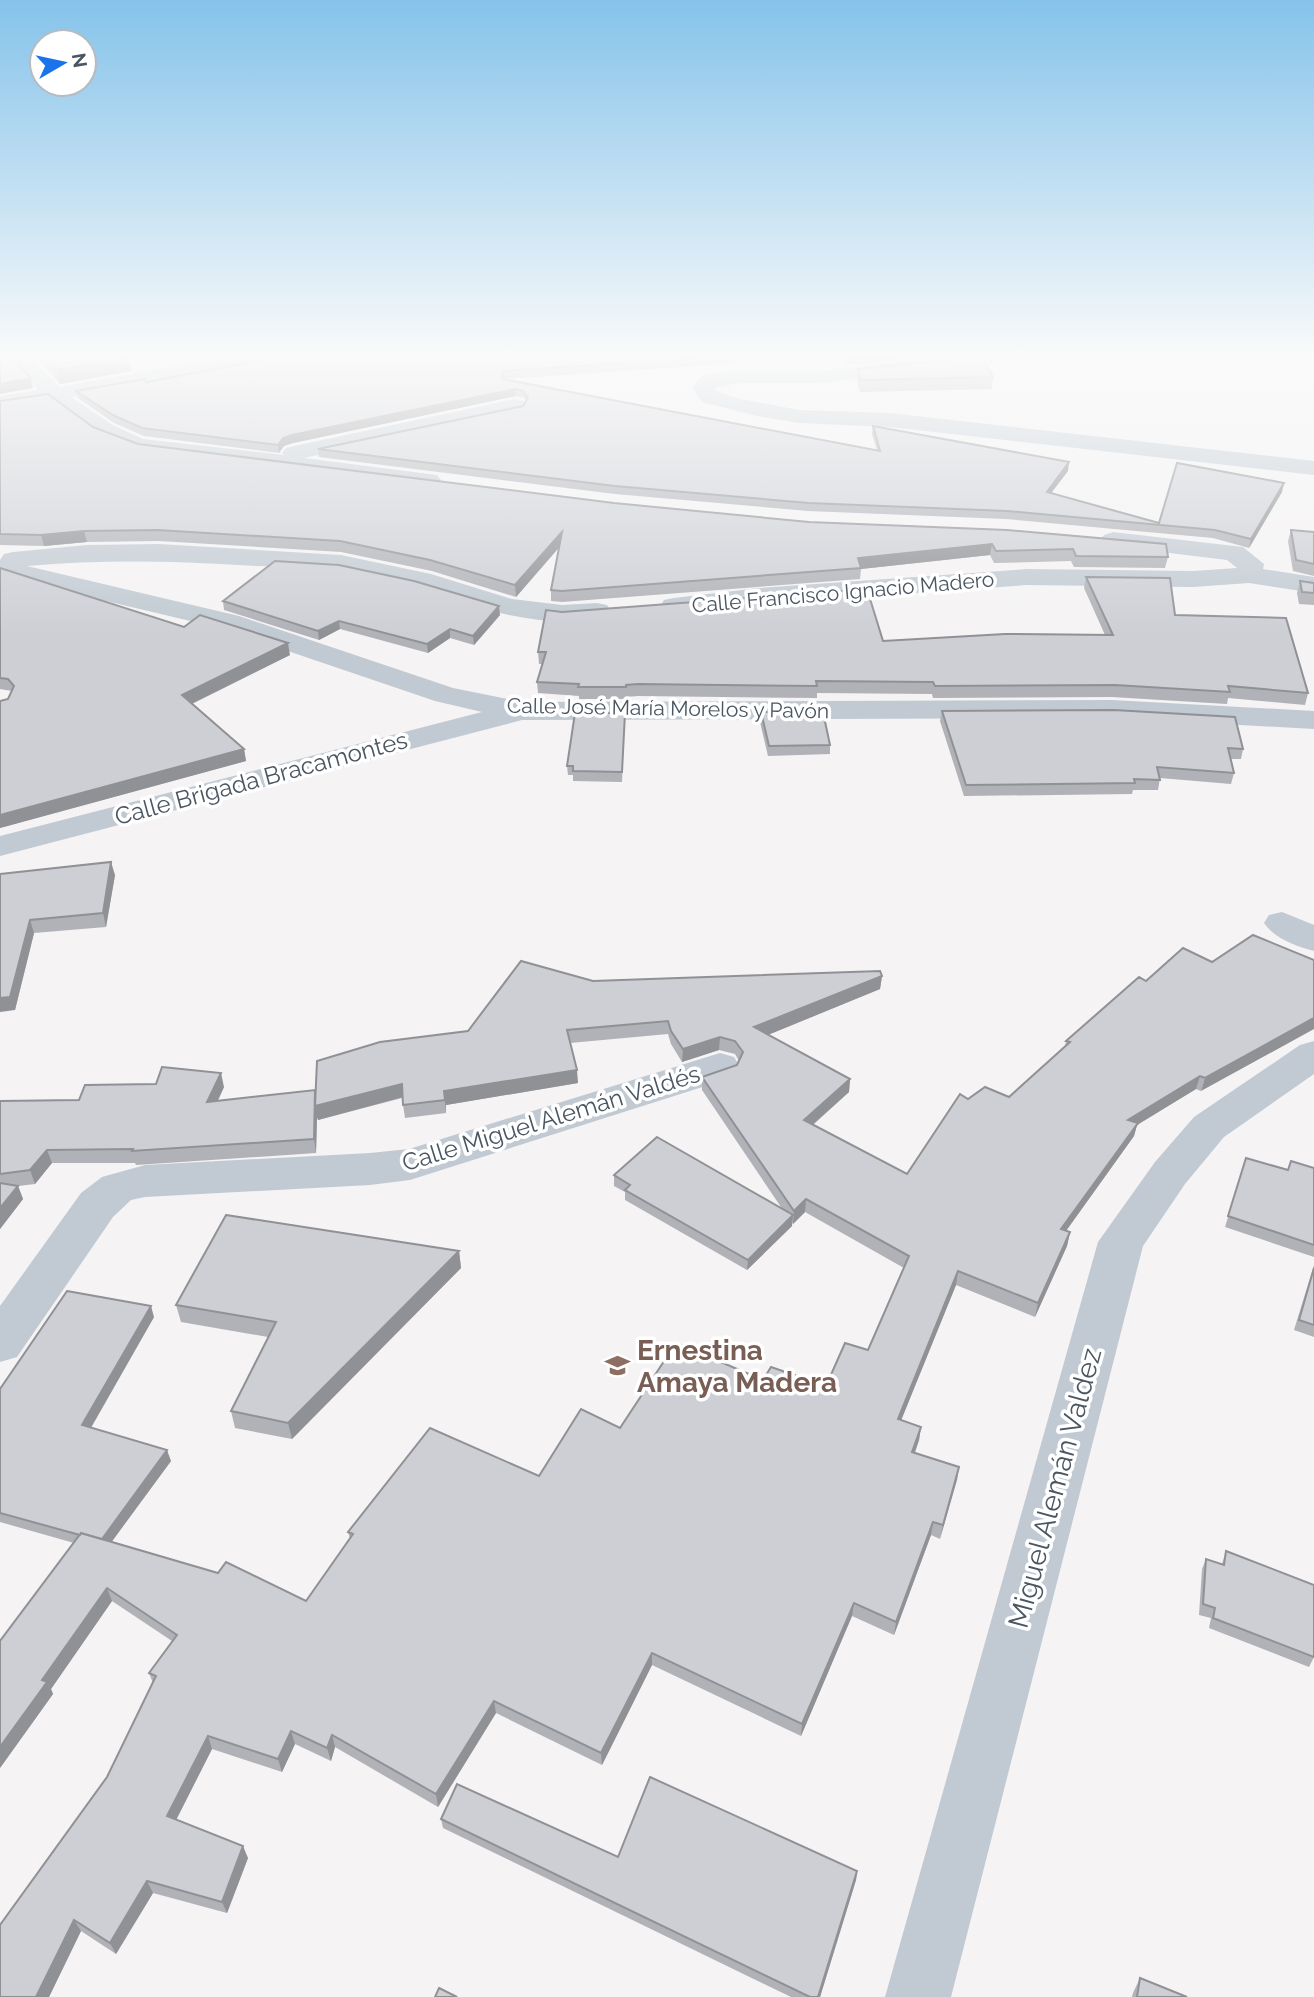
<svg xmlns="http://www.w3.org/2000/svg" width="1314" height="1997" viewBox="0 0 1314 1997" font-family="Raleway,sans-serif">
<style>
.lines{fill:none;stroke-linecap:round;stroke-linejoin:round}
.street{fill:#c1cad2;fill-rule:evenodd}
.secondary{fill:#c1cbd6;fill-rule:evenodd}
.wall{fill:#b0b2b7}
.shaded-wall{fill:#909195}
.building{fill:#cdcfd5;stroke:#909195;stroke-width:2}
.labels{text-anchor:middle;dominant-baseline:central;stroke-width:7;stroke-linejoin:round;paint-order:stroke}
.far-street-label{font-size:21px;fill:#4a5661;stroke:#fff}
.street-label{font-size:24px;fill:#4a5661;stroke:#fff}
.near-education-label{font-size:28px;font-weight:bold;fill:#785e54;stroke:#fff;text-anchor:start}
.near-street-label{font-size:28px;fill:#4a5661;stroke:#fff}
</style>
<rect width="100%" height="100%" fill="#f5f3f3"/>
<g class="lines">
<g class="street">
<path d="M236 355H284L274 361 71 397 113 425 143 439 284 455 282 453 286 448 294 446 515 399 523 401 526 406 523 411 515 413 304 458 437 475 441 480 437 485 429 487 140 452 97 435 42 394 45 389 53 388Z"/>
<path d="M956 355H1025L1015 361 819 383H739L714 388 718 392 740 399 799 410 890 413 1314 461V475L890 427 799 423 757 416 702 402 692 388 702 376 709 374 739 371H819Z"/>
<path d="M1113 532 1243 547 1264 564 1263 569 1314 577V593L1249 583 1193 587 1027 585 759 604 674 614 664 612 660 606 664 600 674 598 759 588 1027 569 1193 571 1237 568 1227 560 1104 545 1100 540 1104 535Z"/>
<path d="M159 544 341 555 431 574 512 599 562 605 597 603 607 605 611 611 607 617C523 638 425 583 341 571 314 567 284 567 256 566 179 561 105 559 27 566L239 616 453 688 522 702 1112 700 1314 711V729L1112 718 522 720 0 856V836L482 712 435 701 220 628 0 576V560L4 554 13 552 87 545Z"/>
<path d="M1282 912 1314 925V951C1297 947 1274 938 1264 923L1269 915Z"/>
<path d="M1314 1041V1074L1224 1137 1185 1184 1143 1246 951 1997H885L1098 1242 1155 1162 1194 1117 1300 1045Z"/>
<path d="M720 1053 734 1057 740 1067 734 1077 410 1180 370 1185 145 1197 131 1200 113 1217 17 1357 0 1362V1306L81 1193 102 1177 145 1165 370 1153 409 1149Z"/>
</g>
<path class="secondary" d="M8 355H30L61 389 64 394 61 399 0 410V396L38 390Z"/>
</g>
<g class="wall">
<path d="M38 355H126L128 357 131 371 60 384 39 361Z"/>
<path d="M273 355H826L737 361V363L503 379 877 450 872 434 873 426 1068 471 1051 493 1159 523 1282 492 1249 548 1213 538 1006 519 808 511 615 494 319 457 318 449 523 406 526 401 524 398 516 396 293 443 284 446 279 453 144 436 114 423 78 398 76 391 147 382 272 358V356Z"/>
<path d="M840 355H941L847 365Z"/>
<path d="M858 369 993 377 992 389 860 392 857 381Z"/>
<path d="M0 401 93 427 138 444 614 503 1168 557 1165 568 1074 567 1071 561 994 563 990 555 861 569 860 579 562 602 551 601V590L559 547 516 597 432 571 341 552 159 541 87 542 44 546 0 545Z"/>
<path d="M1291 530 1314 532V576L1293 571 1288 541Z"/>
<path d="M0 568 184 627 290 655 192 704 244 749 246 761 0 828V701L8 699 12 691 0 689Z"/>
<path d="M1086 577 1175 615 1308 693 1305 705 1228 698 1227 704 1112 697 933 698 932 694 817 693V698L638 696 626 697V699H579V696L538 693 537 682 543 664H539L538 652 1105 635 1084 588Z"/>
<path d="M1300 581 1314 583V605L1299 604 1297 593Z"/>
<path d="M223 601 500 615 474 645 450 638 428 653 340 629 319 640 224 610Z"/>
<path d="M942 711 1243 749 1241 759H1231L1234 773 1231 784 1160 778 1158 790H1133L1132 794 964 796 940 721Z"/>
<path d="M761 712 830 745V754L768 756 760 722Z"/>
<path d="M625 713 622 782 573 781V775H568L567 766Z"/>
<path d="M0 874 115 875 106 927 34 933 15 1010Z"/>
<path d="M1253 935 1201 1091 1196 1089 1137 1125 1134 1136 1066 1231 1070 1232 1067 1246 1035 1317 956 1285 901 1420 921 1427 919 1440 915 1453 959 1467 940 1539 931 1535 894 1635 852 1616 801 1736 652 1665 602 1765 496 1713 438 1807 335 1747 331 1761 295 1744 282 1772 212 1749 176 1820 248 1858 227 1913 153 1893 116 1954 81 1931 49 1997H0L153 1683 149 1673 172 1641 112 1601 51 1689 53 1694 0 1768 74 1543 0 1522V1389L154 1317 91 1428 171 1461 111 1542 306 1601 350 1539 348 1532 539 1476 620 1428 763 1380 826 1386 868 1350 904 1268 805 1212 793 1224 792 1222V1226L747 1270 625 1200V1192L614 1186V1175L783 1210 702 1090V1077L737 1065 739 1061 735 1054 719 1050 682 1062 671 1044 668 1034 570 1043 578 1083 446 1105V1113L405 1118 402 1098 318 1120 317 1117 316 1153 136 1165 135 1163H52L35 1184 18 1186 23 1199 0 1229V1101L79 1100 224 1087 218 1101 315 1090 593 981 882 976 880 989 768 1035 850 1079 849 1092 813 1125 907 1174 968 1099 1009 1097 1065 1047 1066 1041 1146 981 1212 962Z"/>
<path d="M1246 1158 1288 1170 1314 1168V1257L1225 1227Z"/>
<path d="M459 1251 461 1268 292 1439 235 1428 231 1411 268 1337 181 1322 176 1305Z"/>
<path d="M1314 1265V1337L1294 1330Z"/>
<path d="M1226 1551 1314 1657 1309 1667 1209 1628 1211 1618 1199 1615 1202 1569 1206 1559 1222 1564Z"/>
<path d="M441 1819 618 1857 857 1871 856 1880 820 1997H791L443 1828Z"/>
<path d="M1140 1978 1187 1997H1132L1133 1993Z"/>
</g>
<g class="shaded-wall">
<path d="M867 355H941L847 365V357Z"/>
<path d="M128 357 131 371 60 384 57 370Z"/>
<path d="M31 378 33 388 0 394V384Z"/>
<path d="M515 389 516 396 293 443 284 446 279 453 278 445 283 438 292 435Z"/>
<path d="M1069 462 1068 471 1045 501 1047 492Z"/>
<path d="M1284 483 1282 492 1249 548 1251 539Z"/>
<path d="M84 531 87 542 44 546 41 535Z"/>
<path d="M562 532 563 543 516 597 515 585Z"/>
<path d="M992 544 990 555 861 569 858 558Z"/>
<path d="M499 606 500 615 474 645 473 636Z"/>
<path d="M339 621 340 629 319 640 318 631Z"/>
<path d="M450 629V638L428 653 427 644Z"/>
<path d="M288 643 290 655 185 707 182 695Z"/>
<path d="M244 749 246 761 0 828V815Z"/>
<path d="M111 862 115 875 106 927 103 913Z"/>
<path d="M30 920 34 933 15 1010 0 1012V998Z"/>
<path d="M882 976 880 989 753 1041 754 1027Z"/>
<path d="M1314 1018V1029L1201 1091 1205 1078Z"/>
<path d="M720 1037 719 1050 682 1062 683 1049Z"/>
<path d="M577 1070 578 1083 446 1105V1113L444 1091Z"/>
<path d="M221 1073 224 1087 210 1116 207 1102Z"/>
<path d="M1200 1076 1196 1089 1137 1125 1134 1136 1058 1242 1061 1229 1128 1120Z"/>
<path d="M850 1079 849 1092 803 1133 804 1120Z"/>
<path d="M402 1084 403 1097 318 1120 317 1117 316 1153 314 1139 315 1090Z"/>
<path d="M47 1150 52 1163 35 1184 30 1170Z"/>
<path d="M18 1186 23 1199 0 1229V1208Z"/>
<path d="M806 1199 805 1212 793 1224 794 1211Z"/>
<path d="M793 1215 792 1226 747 1270 748 1260Z"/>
<path d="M1070 1232 1067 1246 1035 1317 1038 1303Z"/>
<path d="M459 1251 461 1268 292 1439 288 1423Z"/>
<path d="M958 1271 956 1285 896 1433 898 1419Z"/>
<path d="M151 1306 154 1317 86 1436 82 1425Z"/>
<path d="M921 1427 919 1440 910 1465 912 1452Z"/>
<path d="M167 1450 171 1461 105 1551 101 1541Z"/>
<path d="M959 1467 957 1480 940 1539 943 1525Z"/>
<path d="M933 1522 931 1535 894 1635 896 1622Z"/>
<path d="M107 1588 112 1601 51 1689 53 1694 0 1768V1747L42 1680Z"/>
<path d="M854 1603 852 1616 801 1736 802 1724Z"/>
<path d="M652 1653V1665L602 1765 601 1753Z"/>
<path d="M494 1701 496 1713 438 1807 436 1794Z"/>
<path d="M291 1731 295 1744 282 1772 278 1759Z"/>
<path d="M332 1735 335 1747 331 1761 327 1748Z"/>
<path d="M208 1736 212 1749 172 1828 167 1816Z"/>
<path d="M243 1846 248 1858 227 1913 222 1902Z"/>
<path d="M857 1871 856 1880 820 1997H818Z"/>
<path d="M147 1881 153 1893 116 1954 110 1943Z"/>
<path d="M74 1920 81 1931 49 1997H36Z"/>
</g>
<g class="building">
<path d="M43 355H126L128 357 57 370Z"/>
<path d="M273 355H734L503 371 502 379 880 451 873 426 1069 462 1047 492 1159 523 1177 463 1284 483 1251 539 1215 530 1007 511 809 503 615 486 318 449 523 406 528 397 523 391 515 389 292 435 283 438 278 445 142 428 113 415 76 391 144 379 147 382 273 358 272 356Z"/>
<path d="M846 355H867L847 357Z"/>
<path d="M11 356 31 378 0 384V358Z"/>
<path d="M981 356 993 377 861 380 858 369Z"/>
<path d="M48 394 93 427 138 444 614 503 809 522 1007 530 1166 544 1168 557 1076 556 1073 549 996 551 992 544 858 558 861 568 562 591 551 590 562 532 515 585 430 560 340 541 157 530 84 531 41 535 0 534V401Z"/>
<path d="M1291 530 1314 532V564L1296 560Z"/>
<path d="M275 561 339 565 414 581 499 606 473 636 450 629 427 644 339 621 318 631 223 601Z"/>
<path d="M0 568 184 627 200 615 288 643 182 695 244 749 0 815V701L8 699 14 686 8 679 0 678Z"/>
<path d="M1086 577 1170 578 1175 615 1286 618 1308 693 1228 686 1230 692 1115 685 935 686 933 682 816 681 817 686 638 684 626 685V687H578L579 684 537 682 546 652H538L546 610 562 612 867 589 883 641 1005 634 1113 635Z"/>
<path d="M1300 581 1314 583V593L1302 592Z"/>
<path d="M1114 710 1235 717 1243 749 1228 748 1234 773 1157 767 1160 780 1134 779 1135 783 966 785 942 711Z"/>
<path d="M761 712H823L830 745 769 746Z"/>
<path d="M575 713H625L622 772 573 771V766H567Z"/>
<path d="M111 862 103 913 30 920 10 997 0 998V874Z"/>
<path d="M1253 935 1314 960V1018L1205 1078 1200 1076 1128 1120 1138 1123 1061 1229 1070 1232 1038 1303 958 1271 898 1419 921 1427 912 1452 959 1467 943 1525 933 1522 896 1622 854 1603 802 1724 652 1653 601 1753 494 1701 436 1794 332 1735 327 1748 291 1731 278 1759 208 1736 167 1816 243 1846 222 1902 147 1881 110 1943 74 1920 36 1997H0V1925L107 1777 156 1676 149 1673 177 1635 107 1588 42 1680 47 1682 0 1747V1641L81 1533 218 1573 226 1562 306 1601 353 1534 348 1532 430 1428 539 1476 581 1409 620 1428 676 1343 763 1380 771 1367 826 1386 845 1343 868 1350 909 1256 806 1199 794 1211 702 1077 737 1065 743 1052 735 1041 720 1037 683 1049 671 1031 668 1021 567 1030 577 1070 444 1091 445 1100 403 1105 402 1084 315 1106 317 1061 380 1042 468 1031 521 961 593 981 880 971 882 976 754 1027 850 1079 804 1120 907 1174 960 1094 968 1099 985 1087 1009 1097 1070 1042 1066 1041 1139 977 1146 981 1183 948 1212 962Z"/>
<path d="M162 1067 221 1073 207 1102 315 1090 314 1139 132 1151 133 1149 47 1150 30 1170 0 1174V1101L79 1100 85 1085 156 1084Z"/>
<path d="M657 1137 793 1215 748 1260 625 1190 630 1185 614 1175Z"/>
<path d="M1246 1158 1288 1170 1291 1161 1314 1168V1245L1228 1216Z"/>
<path d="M0 1183 18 1186 0 1208Z"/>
<path d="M226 1215 459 1251 288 1423 231 1411 276 1322 176 1305Z"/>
<path d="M1314 1268V1325L1299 1320Z"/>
<path d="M67 1291 151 1306 82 1425 167 1450 102 1539 81 1533 80 1535 0 1513V1389Z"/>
<path d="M1226 1551 1314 1585V1657L1213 1618 1215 1608 1203 1604 1206 1559 1224 1565Z"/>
<path d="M650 1777 857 1871 818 1997H810L441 1819 457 1784 618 1857Z"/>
<path d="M1140 1978 1187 1997H1137Z"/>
<path d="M439 1988 457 1997H435Z"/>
</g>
<linearGradient id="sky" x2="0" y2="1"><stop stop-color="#85c3ea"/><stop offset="0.56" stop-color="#fafafa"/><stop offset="1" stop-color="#fafafa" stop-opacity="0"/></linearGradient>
<rect width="1314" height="635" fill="url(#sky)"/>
<defs>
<symbol id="school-bare" viewBox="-9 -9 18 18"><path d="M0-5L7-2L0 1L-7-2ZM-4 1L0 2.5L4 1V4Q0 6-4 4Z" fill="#8d6e63" stroke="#fff" stroke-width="2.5" paint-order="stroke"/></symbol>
</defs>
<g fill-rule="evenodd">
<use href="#school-bare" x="600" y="1348" width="35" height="35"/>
</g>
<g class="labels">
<g class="far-street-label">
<text transform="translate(843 592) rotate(-5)">Calle Francisco Ignacio Madero</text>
<text transform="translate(668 708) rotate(1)">Calle José María Morelos y Pavón</text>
</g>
<g class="street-label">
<text transform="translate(261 778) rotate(-15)">Calle Brigada Bracamontes</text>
<text transform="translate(551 1118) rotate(-17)">Calle Miguel Alemán Valdés</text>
</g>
<g class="near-education-label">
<text x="637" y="1350">Ernestina<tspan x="637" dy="32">Amaya Madera</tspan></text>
</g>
<g class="near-street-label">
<text transform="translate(1055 1488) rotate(-75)">Miguel Alemán Valdez</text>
</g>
</g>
<g transform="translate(63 63) rotate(81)"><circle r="33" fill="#ffffff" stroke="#b7bbc0" stroke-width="2"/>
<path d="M0-5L12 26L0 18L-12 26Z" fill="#1a73e8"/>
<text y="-10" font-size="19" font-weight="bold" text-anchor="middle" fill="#4a5661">N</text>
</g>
</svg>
